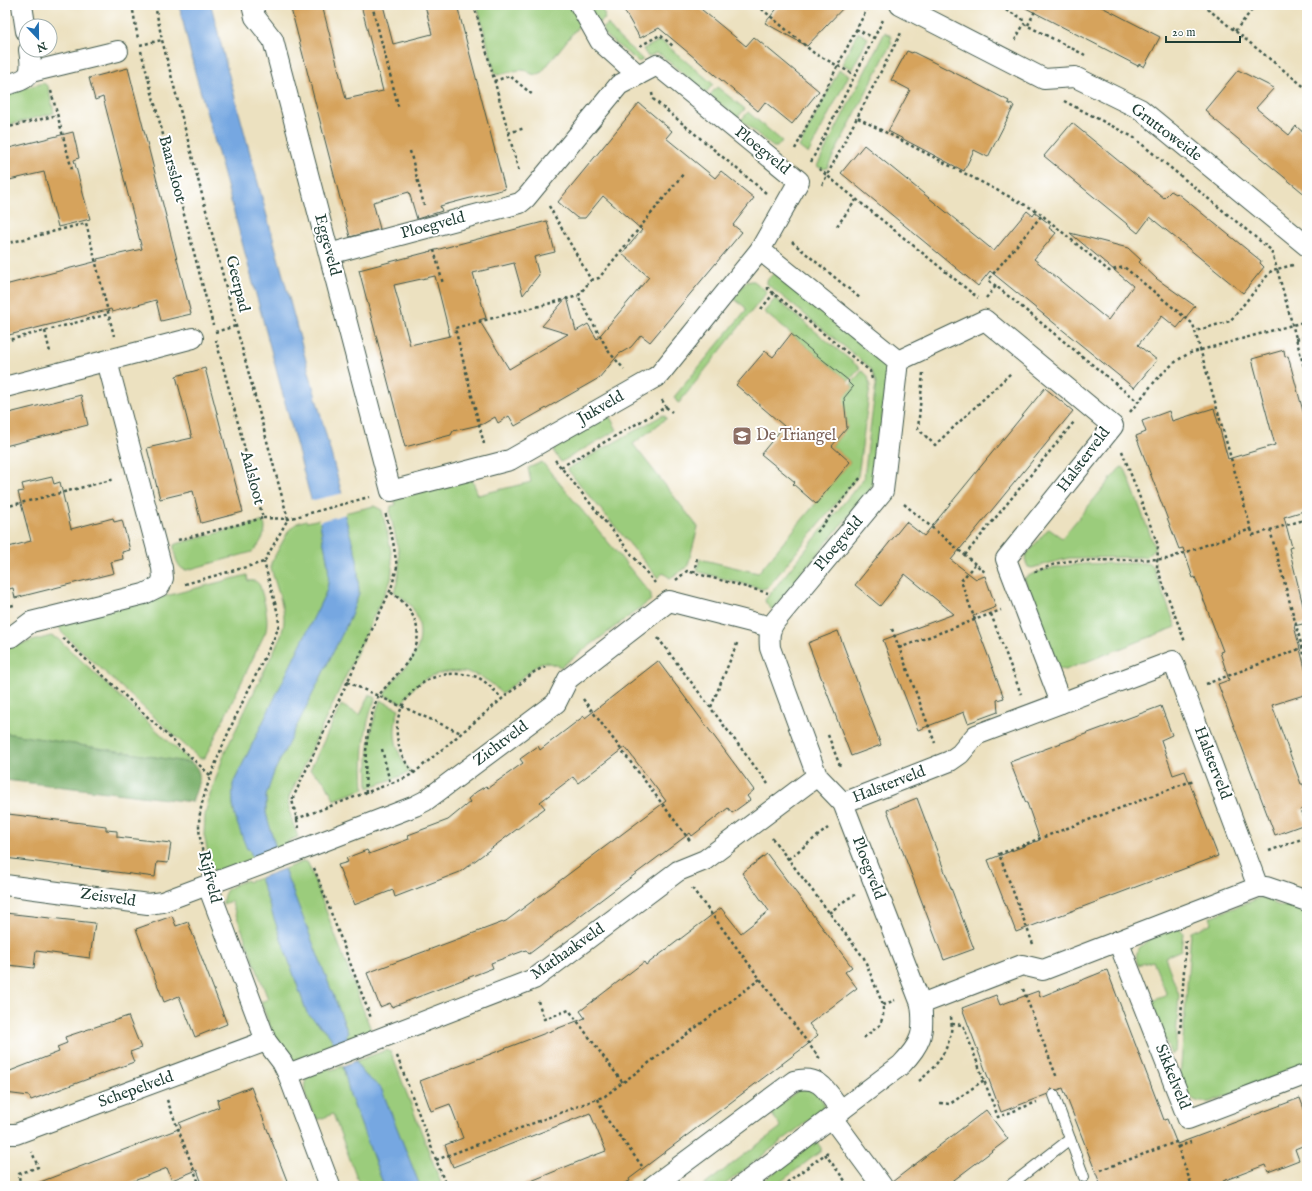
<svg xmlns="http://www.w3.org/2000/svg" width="1312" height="1191" viewBox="0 0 1312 1191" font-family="'IM FELL English',serif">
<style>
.green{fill:#9bcc7c;stroke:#5d8458}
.forest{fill:#7cb06c;stroke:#4e7650}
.water{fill:#76a7e1;stroke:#4a728a}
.pier{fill:#ece1c0}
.building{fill:#d6a35c;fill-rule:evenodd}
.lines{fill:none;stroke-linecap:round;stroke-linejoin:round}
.lane-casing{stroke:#3e5649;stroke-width:12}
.street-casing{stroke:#3e5649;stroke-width:22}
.path{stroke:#3e5649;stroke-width:2.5;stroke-dasharray:3 3;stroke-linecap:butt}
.lane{stroke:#fff;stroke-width:10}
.street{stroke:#fff;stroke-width:20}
.labels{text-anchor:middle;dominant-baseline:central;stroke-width:4;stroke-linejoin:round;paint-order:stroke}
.street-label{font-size:16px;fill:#1f3d34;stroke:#fff}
.education-label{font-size:16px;fill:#785e54;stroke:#fff;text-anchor:start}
</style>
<rect width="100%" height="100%" fill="#fff"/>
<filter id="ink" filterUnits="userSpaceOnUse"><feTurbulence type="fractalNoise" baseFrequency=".025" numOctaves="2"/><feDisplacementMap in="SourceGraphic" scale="8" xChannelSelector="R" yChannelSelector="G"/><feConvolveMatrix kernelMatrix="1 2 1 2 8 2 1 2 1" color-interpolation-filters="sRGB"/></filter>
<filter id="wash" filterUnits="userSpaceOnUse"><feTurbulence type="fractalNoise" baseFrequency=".012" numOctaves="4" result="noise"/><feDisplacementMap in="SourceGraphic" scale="16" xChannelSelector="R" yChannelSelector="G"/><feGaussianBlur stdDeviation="0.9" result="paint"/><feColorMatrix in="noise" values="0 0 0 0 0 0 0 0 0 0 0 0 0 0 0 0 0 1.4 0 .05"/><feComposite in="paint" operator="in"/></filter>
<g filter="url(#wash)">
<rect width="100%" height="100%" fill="#ece1c0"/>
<g class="green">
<path d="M477 5H574L581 23 541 73C530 78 529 69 520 70 512 71 505 74 497 75L495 73Z"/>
<path d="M588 5H599L605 15 604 16 605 19 598 23Z"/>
<path d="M608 24C616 38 632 48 643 60L639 62 607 37 602 28Z"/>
<path d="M858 32 868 38 852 69 842 64Z"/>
<path d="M885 32 892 37 890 41 892 42 827 168 822 169 817 166Z"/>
<path d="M659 41 664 43 713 84 706 93 661 55 656 53 648 57 643 49Z"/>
<path d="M839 70 849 75 808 154 799 147Z"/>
<path d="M43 83 48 86 54 113 5 126V93Z"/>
<path d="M717 87 745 109 737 118 710 95Z"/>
<path d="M748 112 782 141 777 147H773L741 120Z"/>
<path d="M774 273 878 359 884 365 887 374 876 479 872 487 772 610 766 603 765 600 864 478 876 383 872 371 867 365 767 284V280Z"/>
<path d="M751 281H754L767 292 679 403 677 402 674 397 746 310 745 307 734 299 735 296 746 282Z"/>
<path d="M776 299 860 368 849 381 764 312 774 300Z"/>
<path d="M862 371 864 372 868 376 870 386 858 476 769 586 766 588 762 589 699 572 697 569 700 559 758 573 850 462 832 446 847 428 845 412 838 405 853 387 851 384Z"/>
<path d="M663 415 667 418 633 444 698 527 688 565 686 568 670 578 663 573 658 578 567 469Z"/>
<path d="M606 416 610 417 617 430 561 462 554 452V448L558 444Z"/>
<path d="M542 462 651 594V600L561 667 546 662 540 663 502 694C497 689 492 683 486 680 468 668 438 669 421 682 413 687 408 696 402 703L384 695C392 680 405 670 414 655 425 638 420 611 404 599 401 596 397 594 394 592 405 563 396 541 390 513L391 506 396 505 394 499 472 479 478 495 531 482 528 468Z"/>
<path d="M1122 467 1124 468 1126 471 1154 545 1155 549 1146 557 1069 558 1032 568 1028 567 1025 560 1026 555 1047 530 1049 529 1062 538 1119 469Z"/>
<path d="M374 506 382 510C387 534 395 556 391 580L289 797C287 810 294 825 298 837L288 841V844L276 849 266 813V796L274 772 350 618 359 593 357 559 344 513Z"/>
<path d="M320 519C321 544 334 567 326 592L233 784V806L235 816 253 858 218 873 214 871 211 867 204 835 205 815 209 798 225 752 281 636C282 631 284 626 284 620 285 608 274 581 271 568V563L289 530 297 523 306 520 307 522Z"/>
<path d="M260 522H263L264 523C268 532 259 546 252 552L187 570C177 570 174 554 174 545L176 544Z"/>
<path d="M1146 563 1150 564 1153 567 1176 627 1065 670 1060 669 1057 667 1024 578C1058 560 1108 564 1146 563Z"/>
<path d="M247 575 248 581C254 580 257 581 260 586 264 601 269 615 266 631L205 758H199L62 633 58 624Z"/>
<path d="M51 636 58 639 192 763 5 733V648Z"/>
<path d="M369 694 376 698C363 725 362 760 364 789L334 800C327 784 325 780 310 770L341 705 360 715Z"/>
<path d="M380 700 399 709C391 731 395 753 410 771L406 774 368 788C367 754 369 732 380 700Z"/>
<path d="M305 861 308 863 371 1030 369 1032 361 1035V1036L349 1041 346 1034 348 1033 284 869Z"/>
<path d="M260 878 307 1013C318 1025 329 1030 335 1046L295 1061 292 1059 275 1040 261 1002 268 999 231 901 223 904C223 886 233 886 247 880L248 882Z"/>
<path d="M1262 897H1274L1273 903 1284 907 1286 901 1307 908V1066L1210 1102C1191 1104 1187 1095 1180 1079L1191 932 1212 923 1210 917Z"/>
<path d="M1180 928 1183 933 1181 950 1165 957 1179 995 1175 1052 1171 1055 1152 1003C1155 997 1164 999 1166 993L1153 961 1138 965C1128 941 1164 934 1180 928Z"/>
<path d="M387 1050 391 1052 442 1186H420L381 1088 366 1076 360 1069 356 1061Z"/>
<path d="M343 1066 350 1095 384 1186H360L333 1114 320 1119H317L314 1116C310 1105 296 1082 312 1074 317 1072 324 1070 329 1068L331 1070Z"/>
<path d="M801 1088 814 1089C818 1095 827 1102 822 1110L723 1186H703L781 1127 771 1113 772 1111Z"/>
<path d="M816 1141 821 1148V1151L775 1186H756Z"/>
</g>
<path class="forest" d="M5 733 192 763C206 774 196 788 192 802L5 780Z"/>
<g class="water">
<path d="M179 5H211L227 68 342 494 312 503 220 160 195 72Z"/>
<path d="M344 513 357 559 359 593 350 618 274 772 266 796V813L276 849 253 858 249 849H247C237 823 231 813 233 784L326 592C334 567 321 544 320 519Z"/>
<path d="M284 869 348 1033 346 1034 349 1041 335 1046C329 1030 318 1025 307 1013L260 878Z"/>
<path d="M356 1061 360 1069 366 1076 381 1088 420 1186H384L350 1095 343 1066Z"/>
</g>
<g class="pier">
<path d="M344 493 342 496 312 505 310 504 309 501Z"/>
<path d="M343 511 345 512 346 514 318 522 319 518Z"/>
</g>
<g id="blocks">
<g class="building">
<path d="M290 5H322L346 99 383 91 361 5H383L393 44 432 34 425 5H457L505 189 440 206 442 211 417 219 409 192 373 202 380 229 350 237Z"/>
<path d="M621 5H696L746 46 754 37 819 91 792 124 765 102 758 111 659 28 640 38Z"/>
<path d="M780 5H846L807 46 765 23Z"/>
<path d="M1020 5H1098L1160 37 1144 67 1139 64 1138 66Z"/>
<path d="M907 51 912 53 913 52 969 80 1009 101 1008 103 1014 106 988 157 974 150 964 171 888 131 910 90 891 80Z"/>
<path d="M128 68 191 314 161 321 156 300 112 312 111 309 5 336V285L98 261 97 259 142 249 103 97 95 100 89 78Z"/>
<path d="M1238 70 1274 88 1256 108 1289 135 1296 126 1307 136V196L1209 115 1210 114 1205 110Z"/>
<path d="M639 103 672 131 666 138 715 178 721 171 754 198 733 225 742 232 650 342 641 335 631 347 619 354 599 378 515 426 509 416 498 423 495 417 483 424 453 431 451 435 405 447 359 270 547 221 555 252 534 257 539 275 523 295 514 263 473 273 486 318 479 320 509 369 568 334 542 326 567 297 576 331 588 324 597 339 649 277 622 254 642 230 603 196 585 218H577L558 202ZM435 276 450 336 410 345 394 285Z"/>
<path d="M1072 123 1164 198 1171 191 1176 194 1177 193 1261 261 1260 263 1264 267 1243 293 1150 217 1138 233 1044 156Z"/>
<path d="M73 132 79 158 74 160 90 219 58 227 44 172 5 181V149Z"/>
<path d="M864 145 994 251 1027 211 1033 216 1035 213 1051 225 1049 228 1056 233 1034 259 1108 320 1133 286 1070 233 1128 248 1141 260 1139 262 1157 279 1195 306 1177 328 1162 316 1138 345 1157 360 1134 388 990 271 978 286 841 173Z"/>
<path d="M791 334 849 381 848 382 853 387 844 398 847 428 832 446 850 462 816 504 793 484 795 482 761 454 784 426 736 385 765 351 773 357Z"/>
<path d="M1284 350 1285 357 1288 356 1306 422H1304L1307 436V510L1284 517 1292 547 1289 548 1307 622V623L1294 626 1307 676V694L1272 705 1301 784H1303L1307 795V808L1300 810 1305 824 1275 835 1218 684 1229 680 1220 652 1223 651 1195 577 1193 578 1183 548 1179 549 1136 436 1146 432 1142 421 1169 411 1172 421 1214 408 1228 459 1275 445 1252 359Z"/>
<path d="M205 368 243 512 201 523 193 491 160 499 147 448 192 438 176 376Z"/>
<path d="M1045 388 1073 411 951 560 976 579 985 576 996 607 973 616 1004 698 997 700 998 712 968 723 964 712 918 730 883 640 954 614 905 574 880 606 855 585 906 522 924 536Z"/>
<path d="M81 395 88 425 5 446V414Z"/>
<path d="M52 477 54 484 60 482 71 529 113 518 114 522 122 520 130 550 122 552 123 559 111 562 114 573 15 598 13 588 5 590V548L31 541 18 492 24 491 22 484Z"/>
<path d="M838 631 881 745 851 756 808 643Z"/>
<path d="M658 661 754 790 747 796 750 800 732 813 728 808 692 836 690 833 529 954 526 950 491 963 493 968 392 1007 390 1003 380 1007 367 973 506 921 666 801 625 747 578 783 573 777 540 802 545 808 460 872 395 897 393 890 354 905 338 865 348 862 346 858 367 850 369 854 388 847 409 839 408 835 448 820 470 802 468 799 476 792 486 786 488 788 523 763 520 759 538 746 540 750 584 716 585 718Z"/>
<path d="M1161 706 1172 735 1161 740 1173 775 1185 771 1218 856 1016 932 988 860 1040 840 1027 803H1026L1010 762Z"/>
<path d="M917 798 974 949 944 960 887 810Z"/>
<path d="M8 814 106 826V830L117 831V837L171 843 168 863 157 862 155 877 5 858V823H7Z"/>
<path d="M767 854 852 967 845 972 857 988 809 1024 818 1035 807 1045 629 1179 630 1181 617 1186H519L585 1159 606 1151 590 1113 453 1167 445 1145 463 1138 450 1104 431 1111 420 1081 585 1018 580 1011 644 962 646 965 721 908 741 933 769 911 742 873Z"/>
<path d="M5 913 95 923 90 958 36 951 34 968 8 965V961L5 960Z"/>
<path d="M172 916 176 926 188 922 227 1024 195 1037 179 996 164 1002 136 929Z"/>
<path d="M1107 970 1157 1101 1164 1120 1167 1119 1177 1144 1300 1098 1307 1117V1144L1295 1149 1299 1160 1268 1172 1265 1165 1223 1181 1224 1186H1101L1063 1088 1058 1090 1051 1089 1048 1094 1001 1112 962 1008 996 995 1000 1005 1038 991 1040 997Z"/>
<path d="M128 1016 141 1048 130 1052 134 1062 31 1100 29 1096 5 1093V1073L59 1052 57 1047 67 1043 65 1037Z"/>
<path d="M251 1087 289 1186H203L197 1170 172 1180 167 1168 121 1186H35V1184L181 1128 179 1123 219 1107 217 1100Z"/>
<path d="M986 1110 1008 1139 946 1186H893L892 1182Z"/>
</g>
</g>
</g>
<g filter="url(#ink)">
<use href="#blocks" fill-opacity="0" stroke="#3e5649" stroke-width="1"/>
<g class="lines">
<defs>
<g id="lane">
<path d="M1054 1095 1084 1177"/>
<path d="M1009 1186 1070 1139"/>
</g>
<g id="street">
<path d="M22 5 26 31"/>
<path d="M252 5 255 17 273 40 391 491 510 460 654 378 659 375 760 250 799 181 657 65 619 85 526 198 520 203 329 254"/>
<path d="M580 5 600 41 638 75"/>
<path d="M900 5 1044 79 1075 77 1140 109 1307 246"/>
<path d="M31 72 118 51"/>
<path d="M5 85C30 79 33 76 29 50"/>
<path d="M898 361 985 320 1113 426 1006 559 1061 703"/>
<path d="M5 387 193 338"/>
<path d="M5 638 11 637 31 622 144 594 160 586 163 578 162 568 107 361"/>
<path d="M843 803 950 761 960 754 976 735 1173 661 1258 887"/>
<path d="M5 885 148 904 162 902 306 848 415 806 425 801 556 703 568 679 669 601 771 627"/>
<path d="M208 886 266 1041 282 1062 288 1074 330 1186"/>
<path d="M1118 941 1188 1119 1307 1074"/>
<path d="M921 1004 1022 965 1043 970 1258 887H1266L1307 901"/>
<path d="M288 1074 534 979 678 871 705 860 817 776"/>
<path d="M832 1118 882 1186"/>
<path d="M5 1134H16L24 1131 266 1041"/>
<path d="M653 1186 794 1081C821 1074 827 1092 841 1111"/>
<path d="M741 1186 901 1065C921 1044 925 1034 921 1004L843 803 817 776 770 648C769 636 769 629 776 620L883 491 898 361 760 250"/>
</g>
</defs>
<use href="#lane" class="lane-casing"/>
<use href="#street" class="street-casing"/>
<g class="path">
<path d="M132 5 138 39"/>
<path d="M155 5 162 40 236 326 288 519 264 562"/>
<path d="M372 5 399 109"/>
<path d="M474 5 519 172"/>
<path d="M757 5 814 53 855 75"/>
<path d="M995 5 1022 18 1024 24"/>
<path d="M1203 5 1307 89"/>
<path d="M1028 25 1038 5"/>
<path d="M856 29 874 38"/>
<path d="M1235 31 1256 5"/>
<path d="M1015 40 1024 24 1085 55"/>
<path d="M140 45 162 40"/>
<path d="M640 46 660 35 674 47"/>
<path d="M141 51 213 325"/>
<path d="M494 81 510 76 534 96"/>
<path d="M51 91 72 170"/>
<path d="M652 93 653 99 766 193"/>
<path d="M1064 101 1133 137 1271 250 1277 269 1272 270 1230 321 1195 331"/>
<path d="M858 118 1037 211 1109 271 1124 267 1193 324 1251 529 1167 559 1069 561 1058 563 1034 572"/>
<path d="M5 128 58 115"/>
<path d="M508 133 525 128"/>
<path d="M795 149 869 5"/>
<path d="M410 151 424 205"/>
<path d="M811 162 883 20"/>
<path d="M819 169 978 298"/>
<path d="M822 185 902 31"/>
<path d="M549 206 591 280 578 296 609 352 624 369"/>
<path d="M837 226 856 200"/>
<path d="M792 242 861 299"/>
<path d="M5 244 86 223 114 336"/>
<path d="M434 250 443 284"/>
<path d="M1293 265 1277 269 1307 378"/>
<path d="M591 280 599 278 684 173"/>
<path d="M996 286 988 280 1042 215"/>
<path d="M768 287V289L870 371 872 379"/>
<path d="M986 298 996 286 1138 402"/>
<path d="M761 309 774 293"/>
<path d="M45 331 50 352"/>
<path d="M215 332 236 326"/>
<path d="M1296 339 1307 336"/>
<path d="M5 341 109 314"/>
<path d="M923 373 918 429 935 445 1012 372"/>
<path d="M666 407 672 412"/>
<path d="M1130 412C1149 389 1164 366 1190 353L1307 321"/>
<path d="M484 444 455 328 578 296"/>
<path d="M1122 451 1158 545 1157 568 1185 642"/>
<path d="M555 460 655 583"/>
<path d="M561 467 666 407 662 400"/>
<path d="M904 504 986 573"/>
<path d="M5 507 115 479"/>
<path d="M263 518 288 519 369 497"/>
<path d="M1251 529 1253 535 1270 530 1307 665"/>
<path d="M1270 530 1307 519"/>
<path d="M817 532 861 477"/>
<path d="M178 540 263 518 216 340"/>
<path d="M965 555 1074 422"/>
<path d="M694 573 697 558"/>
<path d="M676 580 687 571 768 593"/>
<path d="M185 584 264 562"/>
<path d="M5 607 14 605"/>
<path d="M991 614 1021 694"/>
<path d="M975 620 961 581 975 564"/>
<path d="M892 629 935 743"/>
<path d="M63 638 211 776"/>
<path d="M658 638 768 784"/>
<path d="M899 648 1001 610"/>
<path d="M347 682 461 733"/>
<path d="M1206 684 1302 648"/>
<path d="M583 699 691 842"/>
<path d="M711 707 738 641"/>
<path d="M828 735 840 766"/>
<path d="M382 749 390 783"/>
<path d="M414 773C407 765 401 756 399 746 388 708 419 671 458 674 465 674 473 675 479 678 489 684 495 691 502 699"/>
<path d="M366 793C364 759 366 727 378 696 388 684 404 668 412 655 426 631 412 605 390 592"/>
<path d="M296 819 405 778 414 773 534 672 542 668 549 667"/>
<path d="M299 828 292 800 391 589 397 567 393 541 385 512"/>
<path d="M772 838 864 958 883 1005V1016L880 1025 862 1039"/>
<path d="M1269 851 1307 837"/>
<path d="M788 859 828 828"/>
<path d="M205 863C202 849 199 837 199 823 200 803 208 784 215 765 232 720 255 678 276 634L279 624 278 614 264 562"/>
<path d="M314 868 371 1018"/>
<path d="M692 888 820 1059"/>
<path d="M829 913 847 899 855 895"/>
<path d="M1033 944 999 854 1194 780"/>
<path d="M1023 989 1057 1078"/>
<path d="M538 1001 544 1019 569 1010 623 1083"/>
<path d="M883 1005 895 1000"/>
<path d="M952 1024 963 1025 998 1117 1037 1102"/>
<path d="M1180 1033 1186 939"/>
<path d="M397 1056 446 1186"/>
<path d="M919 1081C938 1066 955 1042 951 1017"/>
<path d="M598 1099 606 1118 642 1166"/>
<path d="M167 1100 200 1186"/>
<path d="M940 1103 950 1104 984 1080"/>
<path d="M1178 1147 1191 1142"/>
<path d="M825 1154 849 1186"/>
<path d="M436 1160 605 1096 760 979"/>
<path d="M1101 1170 1176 1142 1192 1186"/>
<path d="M20 1186 19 1174 38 1167 32 1152"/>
<path d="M782 1186 828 1152"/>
</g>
<use href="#lane" class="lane"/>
<use href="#street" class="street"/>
</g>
</g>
<defs>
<symbol id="school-square" viewBox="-11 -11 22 22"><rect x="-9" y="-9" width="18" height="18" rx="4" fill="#8d6e63" stroke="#fff"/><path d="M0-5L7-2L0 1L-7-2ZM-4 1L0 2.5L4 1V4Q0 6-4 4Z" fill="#fff"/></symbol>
</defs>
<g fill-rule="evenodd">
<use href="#school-square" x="731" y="425" width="22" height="22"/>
</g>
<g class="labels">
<g class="street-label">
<text transform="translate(1166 133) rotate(37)">Gruttoweide</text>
<text transform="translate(762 151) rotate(39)">Ploegveld</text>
<text transform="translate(172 169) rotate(75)">Baarssloot</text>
<text transform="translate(433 226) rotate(-15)">Ploegveld</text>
<text transform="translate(327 245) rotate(75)">Eggeveld</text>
<text transform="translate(237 284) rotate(76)">Geerpad</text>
<text transform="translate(601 408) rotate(-30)">Jukveld</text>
<text transform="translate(1084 460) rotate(-53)">Halsterveld</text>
<text transform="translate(252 478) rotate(75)">Aalsloot</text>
<text transform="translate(839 544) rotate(-50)">Ploegveld</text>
<text transform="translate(501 744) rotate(-37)">Zichtveld</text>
<text transform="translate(1212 763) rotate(69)">Halsterveld</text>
<text transform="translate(889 785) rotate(-21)">Halsterveld</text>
<text transform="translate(868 868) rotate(69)">Ploegveld</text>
<text transform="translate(209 877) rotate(76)">Rijfveld</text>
<text transform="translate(108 898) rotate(8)">Zeisveld</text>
<text transform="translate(568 952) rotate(-35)">Mathaakveld</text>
<text transform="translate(1172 1077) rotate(68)">Sikkelveld</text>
<text transform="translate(136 1090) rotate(-20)">Schepelveld</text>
</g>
<g class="education-label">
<text x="756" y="436">De Triangel</text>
</g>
</g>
<rect width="1312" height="1191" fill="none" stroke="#fff" stroke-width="20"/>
<g transform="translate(38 38) rotate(158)"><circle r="19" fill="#ffffff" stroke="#a5b1ae"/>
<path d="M0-3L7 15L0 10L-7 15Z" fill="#1f6fb2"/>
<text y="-6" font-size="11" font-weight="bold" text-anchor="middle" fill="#1f3d34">N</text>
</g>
<path d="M1166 36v6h74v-6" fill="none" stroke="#1f3d34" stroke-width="2"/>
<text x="1172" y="36" font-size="12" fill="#1f3d34" stroke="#ffffff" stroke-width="3" paint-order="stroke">20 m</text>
</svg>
